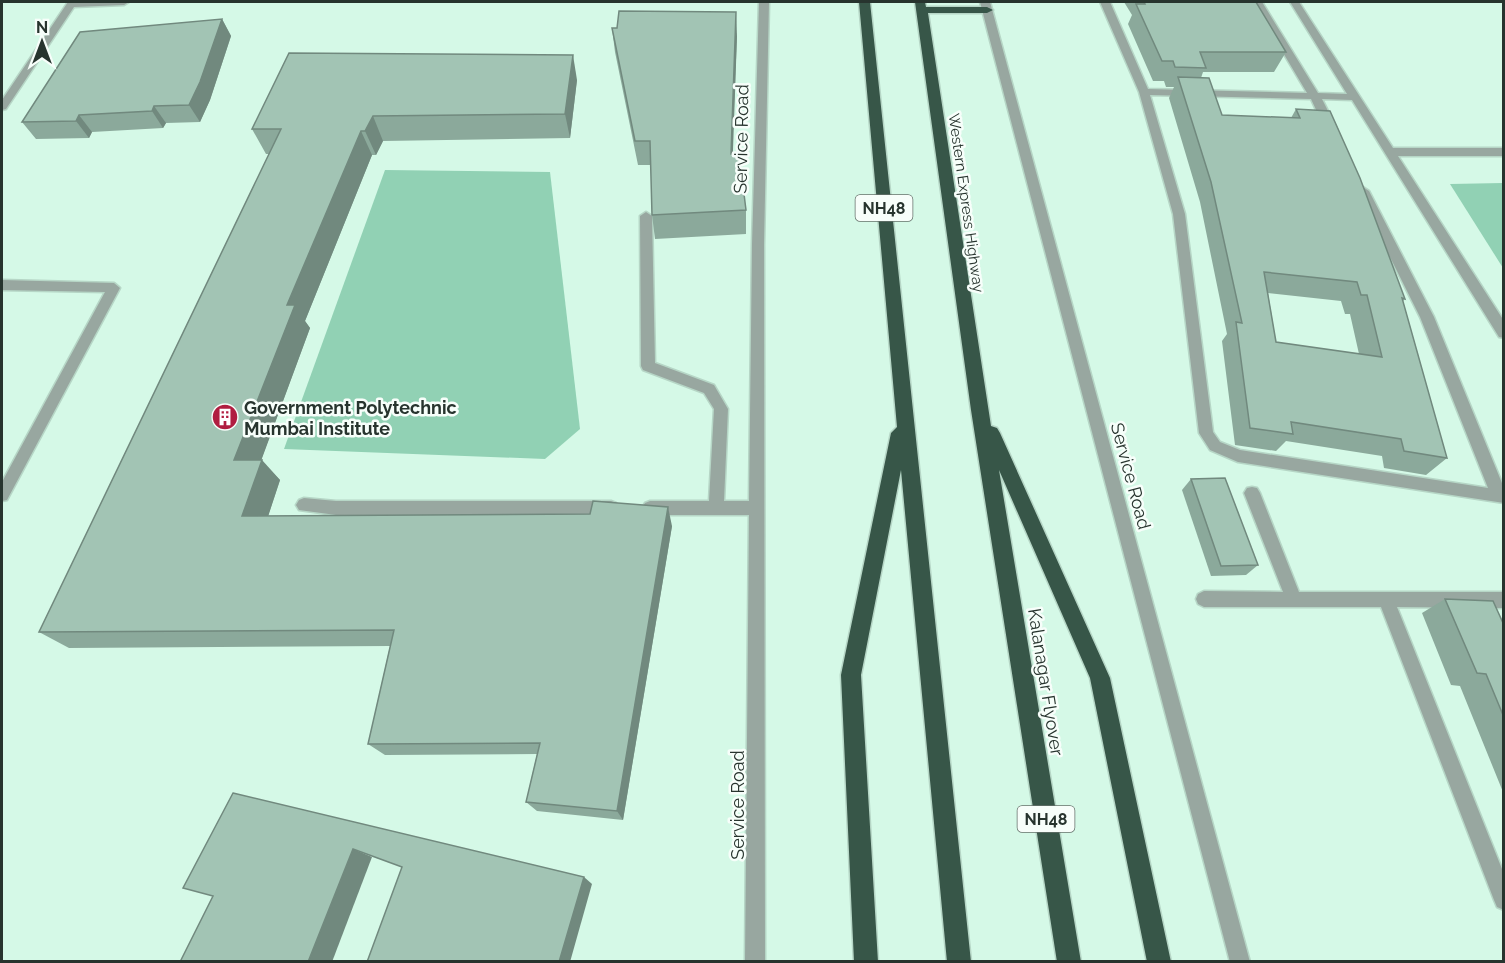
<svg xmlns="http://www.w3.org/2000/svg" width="1505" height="963" viewBox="0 0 1505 963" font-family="Raleway,sans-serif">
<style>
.green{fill:#91d1b4}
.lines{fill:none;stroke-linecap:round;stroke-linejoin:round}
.minor-casing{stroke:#b6d6c6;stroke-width:3}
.highway-casing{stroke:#b6d6c6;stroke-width:3}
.minor{fill:#98a7a0;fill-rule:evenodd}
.highway{fill:#375648;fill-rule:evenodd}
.wall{fill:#8ba99b;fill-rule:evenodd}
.shaded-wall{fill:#71897e}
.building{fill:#a2c4b4;stroke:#71897e;stroke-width:1.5;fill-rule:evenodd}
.labels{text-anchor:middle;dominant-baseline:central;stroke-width:5;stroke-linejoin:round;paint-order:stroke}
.far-street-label{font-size:15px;fill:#27342e;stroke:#f7fefa}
.shield{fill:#f7fefa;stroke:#65716b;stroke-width:1.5}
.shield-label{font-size:16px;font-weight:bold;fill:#27342e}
.street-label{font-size:18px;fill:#27342e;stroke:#f7fefa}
.poi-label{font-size:18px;font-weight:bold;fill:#27342e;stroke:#f7fefa;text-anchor:start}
</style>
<rect width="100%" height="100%" fill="#d5f9e7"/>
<g class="green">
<path d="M385 170 550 172 580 429 545 459 284 449Z"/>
<path d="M1503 183H1504L1503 268 1450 184Z"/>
</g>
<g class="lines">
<defs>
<g id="minor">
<path d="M68 2H129L124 5 74 7 6 109 2 110V100Z"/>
<path d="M759 2H769L764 244 765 962H745L749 515H650L645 513 642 508 645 503 650 501H709L714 409 704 393 643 370 641 366 640 216 646 212 652 216 655 363 714 385 728 409 724 501H749L752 244Z"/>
<path d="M980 2H990L1250 962H1230Z"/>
<path d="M1100 2H1110L1148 89 1307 93 1253 2H1262L1318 93 1347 94 1290 2H1299L1393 148H1504V156H1398L1504 321V338L1499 337 1352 100 1322 99 1337 129 1331 132 1325 129 1311 99 1150 95 1185 214 1213 432 1220 442 1240 450 1488 488 1420 317 1357 191 1363 187 1369 191 1434 317 1504 488V503L1238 462 1210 450 1199 433 1173 214 1139 92Z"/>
<path d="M2 280 114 283 120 288 7 500 2 501V482L105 292 2 290Z"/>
<path d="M1252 487 1257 488 1260 493 1299 592H1504V608L1397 607 1504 874V910L1497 907 1494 900 1381 607H1204L1198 604 1196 599 1198 594 1204 591 1283 592 1244 493 1247 488Z"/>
<path d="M304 498 336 501H611L616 503 619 508 616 513 611 515H336L299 510 296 505 299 500Z"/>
</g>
<g id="highway">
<path d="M859 2H870L971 962H947L901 470 861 675 878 962H854L841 675 891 433 897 427Z"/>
<path d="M915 2H925L926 7H987L993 10 987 13H928L991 426 997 428 1000 433 1110 678 1171 962H1147L1090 678 999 470 1081 962H1057L971 410Z"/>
</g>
</defs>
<use href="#minor" class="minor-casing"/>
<use href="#highway" class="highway-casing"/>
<use href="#minor" class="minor"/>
<use href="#highway" class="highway"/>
</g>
<g class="wall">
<path d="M1124 2H1256L1286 52 1274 72H1203L1201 78 1222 115 1291 118 1296 109 1405 299 1403 301 1447 458 1426 475 1384 468 1382 456 1286 441 1276 451 1235 445 1222 341 1227 334 1200 202 1169 98 1174 87H1166L1164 81H1153L1128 24 1132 15ZM1268 293 1341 301 1345 314H1350L1359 354 1276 342Z"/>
<path d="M222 19 231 36 210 100 200 122 166 123 163 128 92 132 89 138 36 139 22 122Z"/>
<path d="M612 28 737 36 732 154 746 210V234L655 239 652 215 651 165H638L615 52Z"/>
<path d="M577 80 570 138 383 141 376 155H372L305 321 310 328 261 460 280 480 268 516 672 526 623 820 537 811 526 802 537 754 385 755 368 744 390 646 69 648 39 632 269 154H266L252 129Z"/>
<path d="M1191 479 1258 565 1246 575 1211 576 1182 490Z"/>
<path d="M1445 599 1503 623V792L1460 686 1451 685 1422 613Z"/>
</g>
<g class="shaded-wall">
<path d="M736 12 737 36 732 178 731 154Z"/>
<path d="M222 19 231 36 210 100 200 122 189 105Z"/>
<path d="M573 55 577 80 570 138 565 114Z"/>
<path d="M154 106 166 123 163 128 152 111Z"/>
<path d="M79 115 92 132 89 138 76 121Z"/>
<path d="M373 116 383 141 376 155 365 131Z"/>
<path d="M361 131 372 155 305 321 310 328 254 480 234 460 287 305Z"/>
<path d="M262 460 280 480 262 535 242 516Z"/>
<path d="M668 507 672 526 623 820 617 811Z"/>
<path d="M353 849 372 857 332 962H308Z"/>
<path d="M584 877 592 884 570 962H559Z"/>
</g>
<g class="building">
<path d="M1144 2H1256L1286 52H1200L1206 68 1175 67 1173 61H1162L1136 4H1145Z"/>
<path d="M619 11 736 12 731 154H739L746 210 652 215 650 141H635L612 28H617Z"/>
<path d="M222 19 200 82 189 105 154 106 152 111 79 115 76 121 22 122 80 32Z"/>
<path d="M289 53 573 55 565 114 373 116 365 131H361L287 305H295L234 460H262L242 516 590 514 593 501 668 507 617 811 526 802 540 743 368 744 394 630 39 632 281 129H252Z"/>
<path d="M1178 77 1209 78 1222 115 1300 118 1296 109 1330 111 1360 178 1405 299 1402 298 1447 458 1404 451 1401 439 1291 422 1293 434 1250 428 1236 322 1242 323 1211 182ZM1264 272 1357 282 1361 295H1367L1382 357 1276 342Z"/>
<path d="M1225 478 1258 565 1221 566 1191 479Z"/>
<path d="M1445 599 1493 601 1503 623V715L1486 674 1477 673Z"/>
<path d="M233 793 584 877 559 962H367L402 867 353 849 308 962H180L213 896 183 888Z"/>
</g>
<defs>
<symbol id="building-disc" viewBox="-11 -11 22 22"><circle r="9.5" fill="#b01d40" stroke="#f7fefa"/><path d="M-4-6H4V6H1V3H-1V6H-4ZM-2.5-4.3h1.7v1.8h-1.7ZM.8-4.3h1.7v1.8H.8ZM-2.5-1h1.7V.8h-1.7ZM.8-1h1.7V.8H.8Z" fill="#fff"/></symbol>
</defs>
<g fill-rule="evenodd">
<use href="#building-disc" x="210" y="402" width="30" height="30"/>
</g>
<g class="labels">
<g class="far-street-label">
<text transform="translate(966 203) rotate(82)">Western Express Highway</text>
</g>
<g class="shield">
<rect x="855.5" y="195" width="57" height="26" rx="4.5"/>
<rect x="1017.5" y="806" width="57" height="26" rx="4.5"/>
</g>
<g class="shield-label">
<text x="884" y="208">NH48</text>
<text x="1046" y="819">NH48</text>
</g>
<g class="street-label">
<text transform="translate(741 139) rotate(-89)">Service Road</text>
<text transform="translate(1131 476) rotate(75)">Service Road</text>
<text transform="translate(1046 682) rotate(81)">Kalanagar Flyover</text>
<text transform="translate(737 805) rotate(-90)">Service Road</text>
</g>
<g class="poi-label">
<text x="244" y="407">Government Polytechnic<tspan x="244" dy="21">Mumbai Institute</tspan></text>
</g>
</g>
<rect width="1505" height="963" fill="none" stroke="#27342e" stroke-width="6"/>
<g transform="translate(42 42)" stroke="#f7fefa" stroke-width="4.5" paint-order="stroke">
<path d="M0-4.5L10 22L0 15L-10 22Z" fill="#27342e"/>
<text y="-9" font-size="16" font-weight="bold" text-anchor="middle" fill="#27342e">N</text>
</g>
</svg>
